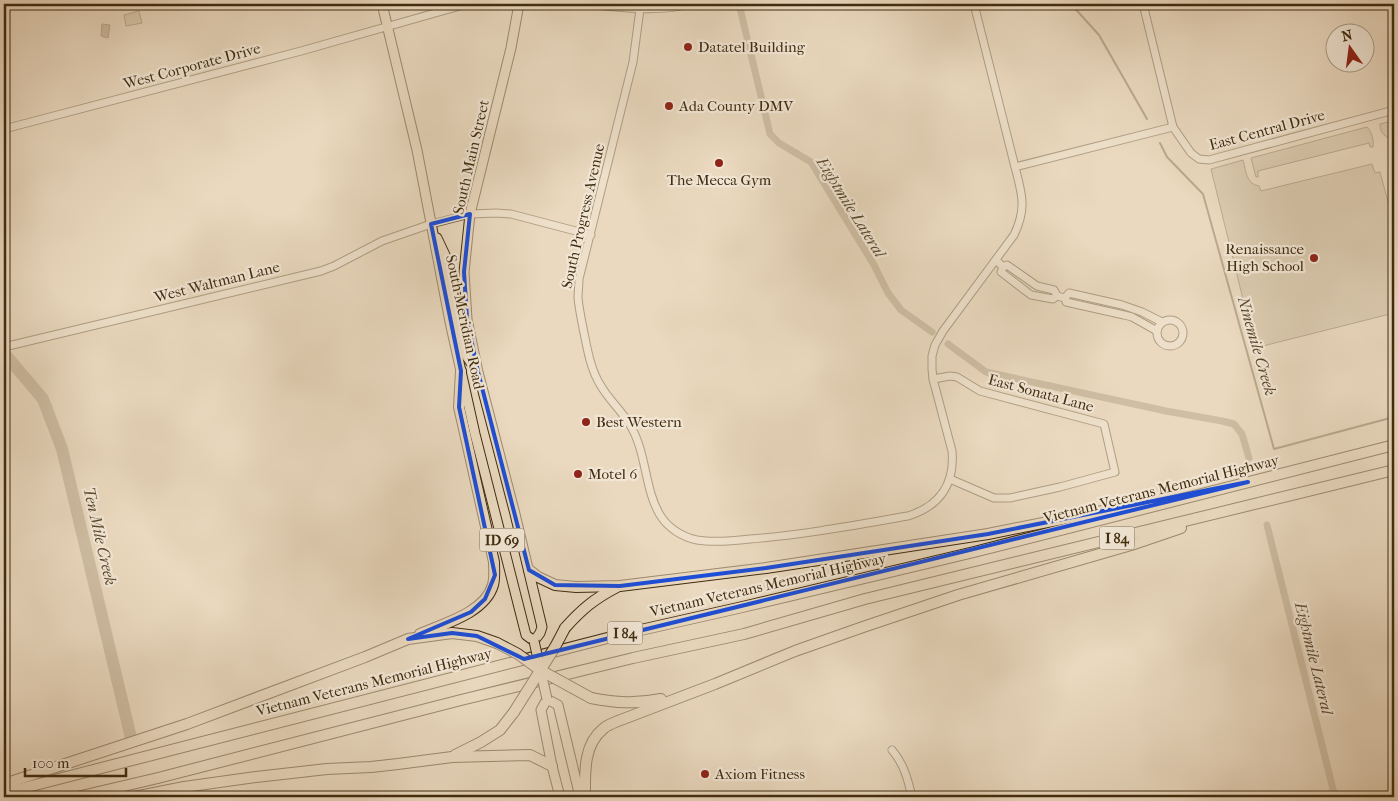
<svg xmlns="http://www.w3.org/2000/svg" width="1398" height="801" viewBox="0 0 1398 801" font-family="'IM FELL French Canon',serif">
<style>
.green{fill:#cdbca1;stroke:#867458}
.water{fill:#b09e83;stroke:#837055}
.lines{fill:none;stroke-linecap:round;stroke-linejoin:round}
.stream{stroke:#837055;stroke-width:2}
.canal{stroke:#b09e83;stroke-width:7}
.river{stroke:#b09e83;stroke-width:12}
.minor-casing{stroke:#6a573b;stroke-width:9}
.major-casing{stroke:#402c0f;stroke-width:11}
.highway-casing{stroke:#402c0f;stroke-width:12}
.minor{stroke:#f1e6d5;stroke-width:7}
.major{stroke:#ead9bf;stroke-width:9}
.highway{stroke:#ead9bf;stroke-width:10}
.major-bridge-casing{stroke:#402c0f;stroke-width:11;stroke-linecap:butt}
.highway-bridge-casing{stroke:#402c0f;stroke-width:12;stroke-linecap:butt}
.major-bridge{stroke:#ead9bf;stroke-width:9}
.highway-bridge{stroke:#ead9bf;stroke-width:10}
.marked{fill:none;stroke:#1d4ed8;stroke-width:4;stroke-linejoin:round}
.poi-dot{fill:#8f2418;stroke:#f1e6d5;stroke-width:2}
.labels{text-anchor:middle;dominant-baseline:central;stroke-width:4.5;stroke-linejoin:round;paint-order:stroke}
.shield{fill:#f1e6d5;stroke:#75644a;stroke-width:1}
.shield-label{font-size:14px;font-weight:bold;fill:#402c0f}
.poi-label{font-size:15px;fill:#402c0f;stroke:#f1e6d5;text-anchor:start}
.street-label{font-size:15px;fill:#402c0f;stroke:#f1e6d5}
.water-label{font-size:16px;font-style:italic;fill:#5c482c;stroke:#f1e6d5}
</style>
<rect width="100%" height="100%" fill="#ead9bf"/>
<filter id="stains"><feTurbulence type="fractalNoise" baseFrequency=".004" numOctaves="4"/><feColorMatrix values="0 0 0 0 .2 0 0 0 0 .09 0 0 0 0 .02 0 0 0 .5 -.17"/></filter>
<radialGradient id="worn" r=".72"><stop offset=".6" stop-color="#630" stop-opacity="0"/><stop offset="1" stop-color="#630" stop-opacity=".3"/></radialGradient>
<g class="green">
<path d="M139 11 142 23 126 26 124 15Z"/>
<path d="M1388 122 1392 139H1390C1383 135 1380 132 1380 124Z"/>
<path d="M1367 127C1372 132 1374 141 1373 147H1370L1369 143 1258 171V177H1256L1251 158Z"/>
<path d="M1243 160C1246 171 1246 184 1259 186L1261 191 1372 164 1375 173 1380 172 1394 224V313L1255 348 1211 169Z"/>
</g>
<path class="water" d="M102 24 110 25 108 38 101 36Z"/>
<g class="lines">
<g class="stream">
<path d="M1071 4 1099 35 1147 119"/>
<path d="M1160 143 1167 157 1203 194 1274 449 1394 417"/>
</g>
<g class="canal">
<path d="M739 4 770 134 779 143 811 162 874 265 888 293 901 310 932 332"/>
<path d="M948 344 986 372 1166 411 1222 421 1234 424 1242 434 1249 458"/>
<path d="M1267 525 1335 797"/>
</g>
<path class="river" d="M4 353 43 399 62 449 132 742"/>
<defs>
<g id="minor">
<path d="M585 4C620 7 655 13 690 4"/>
<path d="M1143 4 1173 127 1191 153 1199 159 1209 160 1394 110"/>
<path d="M640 9 633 62 579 279C579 285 578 292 578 298 579 308 581 318 583 328 587 347 590 369 601 386 609 400 622 411 630 425 647 453 644 488 660 515 668 528 682 537 697 540 714 543 733 541 750 539 803 535 856 525 908 516 940 506 955 484 952 451L933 379 932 369V356L935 345 943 331 1014 235C1027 208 1022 194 1015 167L974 4"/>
<path d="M4 129 301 51 467 4"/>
<path d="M1015 167 1173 127"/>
<path d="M996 260 1003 267 1001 272 1031 295 1053 299 1057 296 1065 298 1066 302 1124 315 1132 317 1157 331"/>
<path d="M1003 267 1007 265 1037 286 1054 290 1057 296"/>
<path d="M1065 298 1069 293 1122 305 1142 312 1162 322"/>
<circle cx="1170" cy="333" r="13"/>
<path d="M4 347 321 271 334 266 382 241 431 224 470 214 496 213 511 214 591 235"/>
<path d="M933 379 950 376 957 377 980 391 1104 424 1115 472 1060 487 1010 498H994L950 479"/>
<path d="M892 750C904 764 908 780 912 797"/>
</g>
<g id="major">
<path d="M382 4 417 150 450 322 475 434 526 635 534 641 540 633 542 627 515 514 478 372 467 319 464 272 470 214 511 48 519 4"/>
<path d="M437 238 445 255 465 354 476 370"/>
<path d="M560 797 552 766 541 710 547 699 558 705 580 797"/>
</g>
<g id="highway">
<path d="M529 570 538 577 555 585 576 587 620 586 766 568 988 534 1142 503"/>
<path d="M565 628C582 609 594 599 617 587"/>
<path d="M420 634C443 624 485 613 493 585 495 578 494 570 494 562L459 407 461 371"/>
<path d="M591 698C616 703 636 704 661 699"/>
<path d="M455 755 481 742 500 730 514 712"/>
<path d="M4 784 187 724 365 657 408 639 452 633 477 636 497 643"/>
<path d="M4 793 623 634 738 608 974 552 1394 445"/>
<path d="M77 797 158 778 461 700 633 658 744 634 865 599 1394 470"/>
<path d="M134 797 184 787 256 777 327 769 371 767 398 764 452 757 530 755 552 766"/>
<path d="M585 797C585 774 583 745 603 729 607 725 613 723 618 721L715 684 795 651 863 627 958 595 1131 545 1181 528"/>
</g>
</defs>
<use href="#minor" class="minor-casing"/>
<use href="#major" class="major-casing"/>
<use href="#highway" class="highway-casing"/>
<use href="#minor" class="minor"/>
<use href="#major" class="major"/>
<use href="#highway" class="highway"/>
<defs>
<path id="major-bridge" d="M534 641 547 699"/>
<g id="highway-bridge">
<path d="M497 643 518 654 540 670 591 698"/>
<path d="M514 712 555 647 565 628"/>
</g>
</defs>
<use href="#major-bridge" class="major-bridge-casing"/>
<use href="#highway-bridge" class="highway-bridge-casing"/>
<use href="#major-bridge" class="major-bridge"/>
<use href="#highway-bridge" class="highway-bridge"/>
</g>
<path d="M0 0H1398V801H0ZM470 214 464 272 467 319 478 372 529 570 555 585 620 586 766 568 988 534 1248 482 524 659 477 636 452 633 408 639 471 612 485 599 495 575 459 407 461 371 431 224Z" fill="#ead9bf" fill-opacity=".55" fill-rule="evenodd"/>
<path class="marked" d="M470 214 464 272 467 319 478 372 529 570 555 585 620 586 766 568 988 534 1248 482 524 659 477 636 452 633 408 639 471 612 485 599 495 575 459 407 461 371 431 224Z"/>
<g class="poi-dot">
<circle cx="688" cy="47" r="5"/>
<circle cx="669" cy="106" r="5"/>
<circle cx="719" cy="163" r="5"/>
<circle cx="1314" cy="258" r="5"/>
<circle cx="586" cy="422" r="5"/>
<circle cx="578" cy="474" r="5"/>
<circle cx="705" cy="774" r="5"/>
</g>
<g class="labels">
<g class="shield">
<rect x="1099.5" y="526.5" width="35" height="23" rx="4"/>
<rect x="479.5" y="528.5" width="45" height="23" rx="4"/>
<rect x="607.5" y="621.5" width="35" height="23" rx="4"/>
</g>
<g class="shield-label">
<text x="1117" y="538">I 84</text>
<text x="502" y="540">ID 69</text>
<text x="625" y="633">I 84</text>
</g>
<g class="poi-label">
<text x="698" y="47">Datatel Building</text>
<text x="679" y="106">Ada County DMV</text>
<text x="719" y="180" text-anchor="middle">The Mecca Gym</text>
<text x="1304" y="249" text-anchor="end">Renaissance<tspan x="1304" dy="17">High School</tspan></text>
<text x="596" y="422">Best Western</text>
<text x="588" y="474">Motel 6</text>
<text x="715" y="774">Axiom Fitness</text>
</g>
<g class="street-label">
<text transform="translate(192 66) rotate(-15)">West Corporate Drive</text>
<text transform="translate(1267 130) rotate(-15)">East Central Drive</text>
<text transform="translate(471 157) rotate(-77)">South Main Street</text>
<text transform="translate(583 216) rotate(-77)">South Progress Avenue</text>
<text transform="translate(217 282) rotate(-14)">West Waltman Lane</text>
<text transform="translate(465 322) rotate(78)">South Meridian Road</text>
<text transform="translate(1041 393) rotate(15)">East Sonata Lane</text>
<text transform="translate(1161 489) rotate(-14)">Vietnam Veterans Memorial Highway</text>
<text transform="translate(768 585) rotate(-13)">Vietnam Veterans Memorial Highway</text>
<text transform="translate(374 682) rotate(-14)">Vietnam Veterans Memorial Highway</text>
</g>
<g class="water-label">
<text transform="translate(851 207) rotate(58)">Eightmile Lateral</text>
<text transform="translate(1257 346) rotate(74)">Ninemile Creek</text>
<text transform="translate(100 536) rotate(77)">Ten Mile Creek</text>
<text transform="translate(1314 658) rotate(76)">Eightmile Lateral</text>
</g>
</g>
<rect width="1398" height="801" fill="none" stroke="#ead9bf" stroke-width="20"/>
<rect x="5" y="5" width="1388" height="791" fill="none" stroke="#402c0f" stroke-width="2.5"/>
<rect x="10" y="10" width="1378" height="781" fill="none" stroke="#402c0f"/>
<g transform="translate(1350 48) rotate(346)"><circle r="24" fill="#f1e6d5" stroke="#aa9c86"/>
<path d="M0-4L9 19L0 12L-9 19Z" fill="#8f2418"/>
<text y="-8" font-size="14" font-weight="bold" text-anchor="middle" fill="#402c0f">N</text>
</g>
<path d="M25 768v8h101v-8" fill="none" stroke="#402c0f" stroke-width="2.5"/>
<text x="32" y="768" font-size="15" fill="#402c0f" stroke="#f1e6d5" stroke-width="4" paint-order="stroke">100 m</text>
<rect width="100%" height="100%" filter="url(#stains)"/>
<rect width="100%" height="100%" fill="url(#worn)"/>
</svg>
